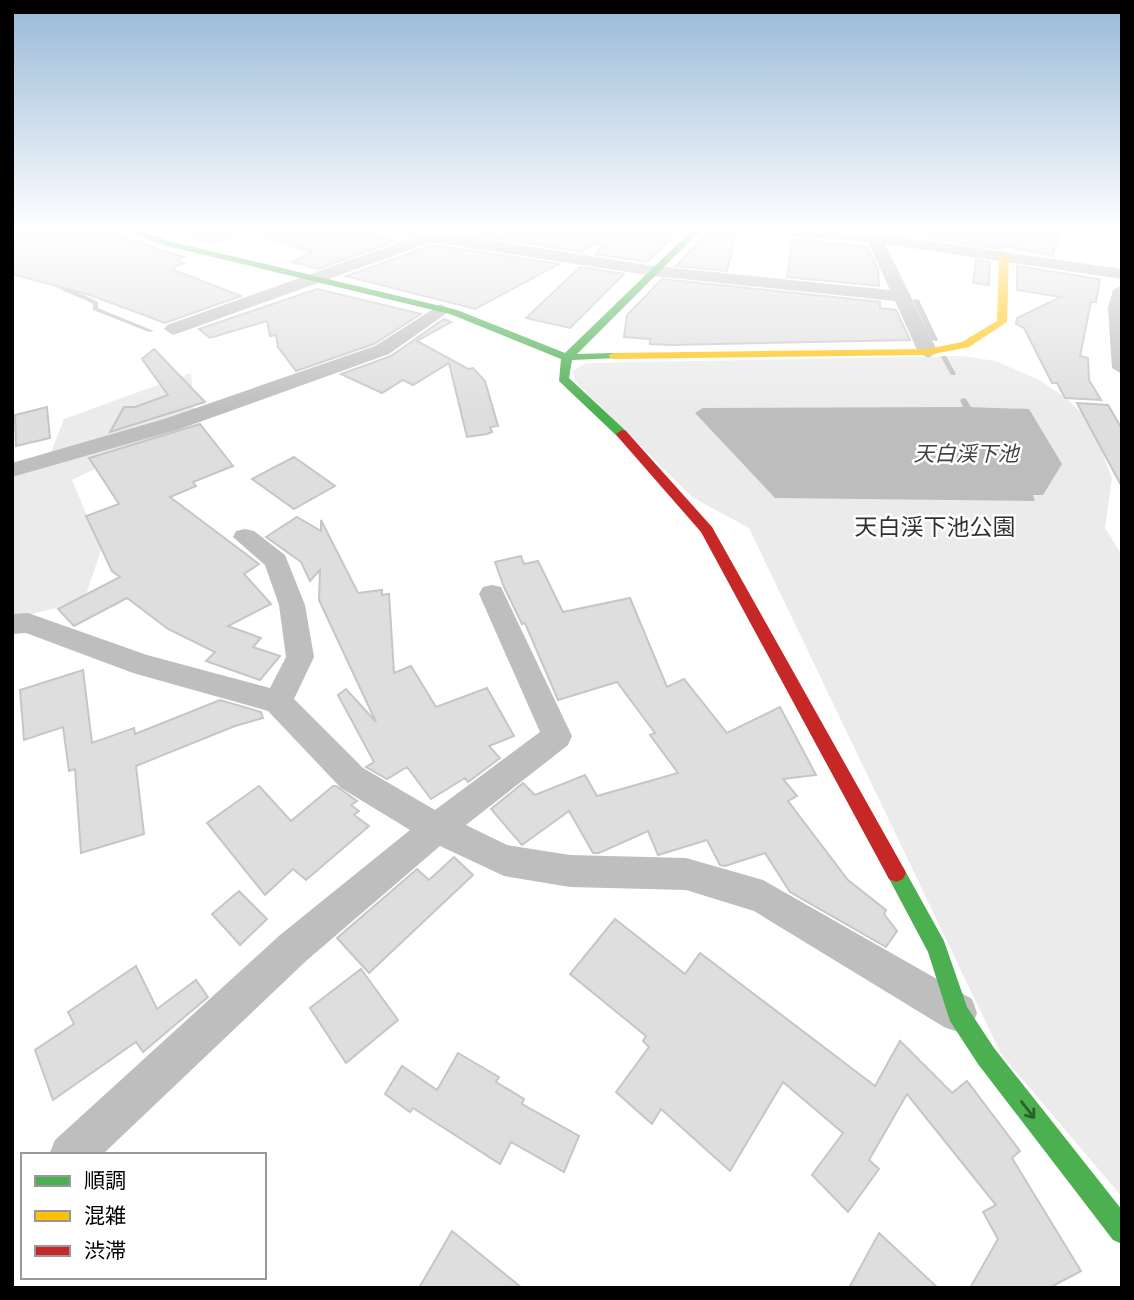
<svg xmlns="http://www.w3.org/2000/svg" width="1134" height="1300" viewBox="0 0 1134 1300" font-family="'Open Sans','Noto Sans JP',sans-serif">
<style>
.green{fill:#ebebeb}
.water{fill:#bdbdbd}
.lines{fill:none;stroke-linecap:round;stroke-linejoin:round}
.stream{fill:#bdbdbd;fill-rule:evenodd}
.building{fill:#dedede;stroke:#c6c6c6;stroke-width:2}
.street{fill:#bebebe;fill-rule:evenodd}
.fast{fill:#4caf50;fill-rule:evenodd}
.slow{fill:#ffc107;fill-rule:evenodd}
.jam{fill:#c62828;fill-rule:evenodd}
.oneway{stroke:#2a602c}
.labels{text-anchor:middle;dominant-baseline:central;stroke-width:5;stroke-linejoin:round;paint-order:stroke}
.far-water-label{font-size:21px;font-style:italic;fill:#424242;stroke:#fff}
.park-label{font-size:23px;fill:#313131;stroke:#fff}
</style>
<rect width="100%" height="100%" fill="#fff"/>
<g class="green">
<path d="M962 356 996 361 1039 380 1066 398 1091 422 1112 478 1105 528 1122 555V1197L1001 1054 749 528 692 497 575 381 573 371 586 363Z"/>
<path d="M191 373 195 420 72 480 101 550 84 601 12 619V465L50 455 64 419Z"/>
</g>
<path class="water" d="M967 407 1029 409 1062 464 1043 495H1033L1035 501 775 498 695 413 703 408Z"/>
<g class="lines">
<g class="stream">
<path d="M15 229H22L12 234V230Z"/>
<path d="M47 275H51C63 291 82 292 98 302V308L154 331 149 332 93 310V304C76 294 58 293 46 276Z"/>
<path d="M914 299 919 300 938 340 937 341 932 340 913 300Z"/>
<path d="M942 356H946L956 374 955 375H951L941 357Z"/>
<path d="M964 398 966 399 971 407 970 409H964L960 400Z"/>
</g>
</g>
<g class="building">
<path d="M24 229H111L117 235 184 257 176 260 184 263 171 269 241 296 165 323 90 295 12 274V233Z"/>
<path d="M155 229H247L214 243Z"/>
<path d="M255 229H357L396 241 318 269 292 262 312 252 254 234Z"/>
<path d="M468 229H682L647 262 595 254 602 247 598 242 581 252 463 233Z"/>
<path d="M711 229H737L727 271 676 266Z"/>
<path d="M931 229H1060L1053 256 1005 246 1000 249 931 239Z"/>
<path d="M793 239 867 247 878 270 879 286 787 277Z"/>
<path d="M430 246H440L559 264 475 309 346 276Z"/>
<path d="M976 260 990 262 989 285 973 283Z"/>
<path d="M1017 266 1100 279 1096 302H1091L1080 356 1088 358 1089 380 1101 400 1065 398 1057 383H1052L1024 328 1016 324 1017 318 1061 297 1017 290Z"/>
<path d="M580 267 624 274 570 328 526 318Z"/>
<path d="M662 279 880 302V308L896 310 910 340 672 345 650 344V339L624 337 627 315Z"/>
<path d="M317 289 421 314 374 344 296 371 278 347 276 335 270 336 267 321 210 338 199 329Z"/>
<path d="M444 319 451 322 417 341 468 369 473 368 485 381 498 426 490 427 492 432 487 434 467 437 449 363 413 385 403 380 382 393 341 374 391 356Z"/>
<path d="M154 349 205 402 110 432 124 407H135L168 395 142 359Z"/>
<path d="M1077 403 1108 405 1122 429V487Z"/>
<path d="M47 407 50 438 16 446 15 415Z"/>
<path d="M200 424 233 466 193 482 196 486 170 497 259 564 244 574 271 604 228 626 261 638 253 647 280 656 260 680 206 661 215 652 168 629 127 598 74 626 58 609 120 577 112 571 86 516 119 504 89 458Z"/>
<path d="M294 457 335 486 294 509 252 479Z"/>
<path d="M297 517 321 531V520L358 593 382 590V595L389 594 394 673 411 666 436 707 487 688 514 736 489 746 500 758 468 782 465 778 431 799 407 767 387 779 366 767 374 762 338 695 346 689 376 722 319 600 320 570 310 581 301 562 266 537Z"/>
<path d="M521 556 524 564 538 561 563 612 630 598 667 687 684 679 727 733 780 707 816 775 783 779 797 796 788 801 848 880 886 910 884 914 897 931 886 947 790 892 765 853 725 866 720 865 707 840 658 855 648 831 599 853H593L569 811 522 845 491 809 523 783 535 795 585 775 597 796 678 773 650 735 655 733 617 682 558 700 525 623 522 624 504 587 495 562Z"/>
<path d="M83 670 92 743 134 728 135 734 220 700 261 712 263 718 235 726 136 766 144 834 81 853 75 769 69 771 63 727 24 740 20 690Z"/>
<path d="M259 786 291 821 333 786H336L357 801 351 805 359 811 354 815 369 826 306 880 293 869 265 895 207 823Z"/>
<path d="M454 857 473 875 369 973 337 938 417 869 429 880Z"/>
<path d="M239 891 267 919 240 945 212 914Z"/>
<path d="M615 919 685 974 700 953 875 1086 900 1041 952 1093 967 1081 1020 1151 1012 1158 1081 1271 1049 1288H970L998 1239 983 1212 996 1205 907 1094 869 1160 879 1169 848 1212 812 1175 843 1133 783 1082 730 1171 661 1109 652 1124 616 1092 649 1047 643 1041 646 1036 570 974Z"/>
<path d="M136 966 157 1009 196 980 208 997 143 1052 136 1042 53 1100 35 1050 74 1024 68 1012Z"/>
<path d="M361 969 398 1020 346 1063 310 1008Z"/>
<path d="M458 1053 499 1077 496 1082 524 1099 522 1104 579 1136 564 1172 511 1142 500 1164 413 1108 410 1112 385 1094 402 1066 437 1090Z"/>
<path d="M452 1231 522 1288H419Z"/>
<path d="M879 1233 938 1288H849Z"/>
</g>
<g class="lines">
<g class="street">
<path d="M396 229H419L654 266 890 290 868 242 775 234 767 229 864 232 862 229H878L880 234 1122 269V279L885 244 938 352 928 358 918 352 895 301 654 276 432 242 179 333 173 335 164 329 167 325 415 237Z"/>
<path d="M1122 285V374L1112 368 1108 308 1113 290Z"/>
<path d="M441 304 450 309 447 313 389 354 180 429 12 477V463L164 419 375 346Z"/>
<path d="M245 529 254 531 285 555 305 605 314 657 294 699 363 768 435 810 540 732 479 594 483 587 492 585 501 587 572 736 568 745 466 825 507 845 570 855 686 858 763 880 972 999 977 1013 972 1027 958 1032 944 1027 754 911 686 890 570 887 504 876 440 846 306 961 102 1155H49L55 1140 280 935 410 830 341 788 268 711 133 673 26 633 12 634V614L28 613 147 655 270 688 286 657 279 605 265 565 233 537 236 531Z"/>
</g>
<g class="fast">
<path d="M121 229H133L169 241 457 310 565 353 693 229H702L577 354 613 353 617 354V358L572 360 569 378 626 431 628 434 622 438 618 437 559 381 561 359 450 314 163 245Z"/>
<path d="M896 864 903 867 944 941 967 1007 994 1048 1122 1210V1244L1113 1240 978 1064 950 1021 928 952 886 873 889 867Z"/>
</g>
<path class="slow" d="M1004 253 1009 256 1007 322 969 347 928 355 613 359 608 356 613 353 928 349 962 342 997 321 999 256Z"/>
<path class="jam" d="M622 430 626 431 712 527 903 867 906 873 903 879 896 882 889 879 701 532 618 437 616 434Z"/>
</g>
<defs><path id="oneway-shaft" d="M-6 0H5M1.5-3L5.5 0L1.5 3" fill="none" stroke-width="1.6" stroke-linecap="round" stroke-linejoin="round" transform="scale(1.75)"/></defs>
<use class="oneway" href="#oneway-shaft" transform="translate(1028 1110) rotate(52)"/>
<linearGradient id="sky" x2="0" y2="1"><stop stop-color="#97b8d7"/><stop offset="0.56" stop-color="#fff"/><stop offset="1" stop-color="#fff" stop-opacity="0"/></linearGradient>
<rect width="1134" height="411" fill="url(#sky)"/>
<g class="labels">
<g class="far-water-label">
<text x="966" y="453">天白渓下池</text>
</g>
<g class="park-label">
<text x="935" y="526">天白渓下池公園</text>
</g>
</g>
<rect width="1134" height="1300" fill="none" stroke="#000000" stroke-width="28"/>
<rect x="21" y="1153" width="245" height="126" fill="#ffffff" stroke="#999999" stroke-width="2"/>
<rect x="35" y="1176" width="35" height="10" fill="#4caf50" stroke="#999999" stroke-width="2"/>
<text x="84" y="1188" font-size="21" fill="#000000">順調</text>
<rect x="35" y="1211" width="35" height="10" fill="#ffc107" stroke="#999999" stroke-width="2"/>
<text x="84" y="1223" font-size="21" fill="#000000">混雑</text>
<rect x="35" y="1246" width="35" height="10" fill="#c62828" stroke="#999999" stroke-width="2"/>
<text x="84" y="1258" font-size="21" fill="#000000">渋滞</text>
</svg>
